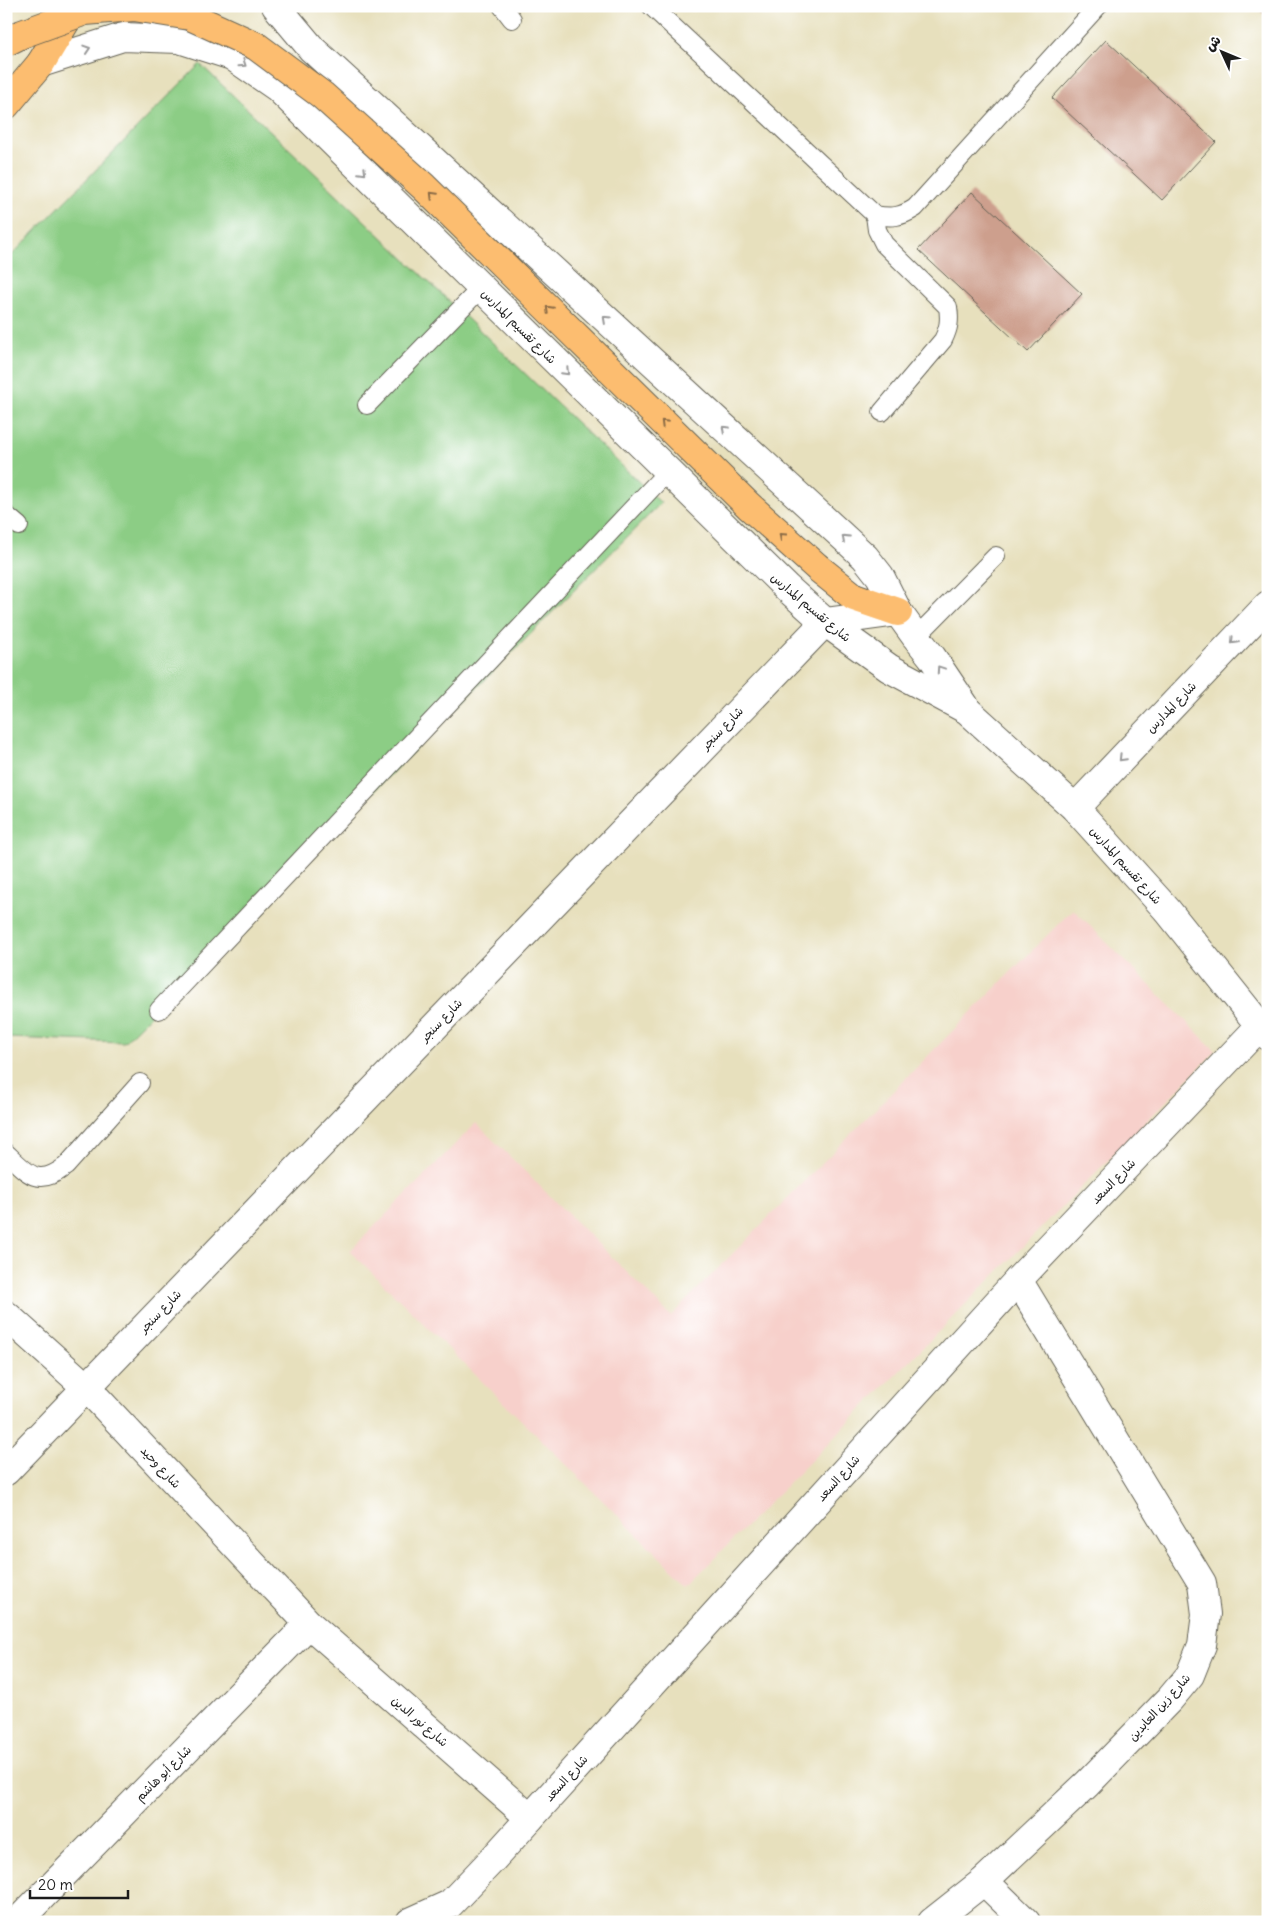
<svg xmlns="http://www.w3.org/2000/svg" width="1274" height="1928" viewBox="0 0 1274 1928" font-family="Delius,'Playpen Sans Arabic',sans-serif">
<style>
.built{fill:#f7d0cb}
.green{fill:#8ccd85;stroke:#547450}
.building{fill:#cd9f8d}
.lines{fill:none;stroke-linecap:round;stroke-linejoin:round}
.lane-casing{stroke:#636154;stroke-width:20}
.street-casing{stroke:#636154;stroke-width:30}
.primary-casing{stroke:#636154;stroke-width:30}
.highway-casing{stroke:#636154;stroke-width:30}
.lane{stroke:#fff;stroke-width:18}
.street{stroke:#fff;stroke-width:28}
.primary{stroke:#fcbd6f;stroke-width:28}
.highway{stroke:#fcbd6f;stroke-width:28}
.highway-bridge-casing{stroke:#636154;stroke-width:30;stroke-linecap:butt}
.highway-bridge{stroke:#fcbd6f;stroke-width:28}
.oneway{stroke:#999}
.oneway2{stroke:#8c6c46}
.labels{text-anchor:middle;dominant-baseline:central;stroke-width:4;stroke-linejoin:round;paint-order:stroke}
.street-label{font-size:12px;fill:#1c1c1c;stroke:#fff}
</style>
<rect width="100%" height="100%" fill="#fff"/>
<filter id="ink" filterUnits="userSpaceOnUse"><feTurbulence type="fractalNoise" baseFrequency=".02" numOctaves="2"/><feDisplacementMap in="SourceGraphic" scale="10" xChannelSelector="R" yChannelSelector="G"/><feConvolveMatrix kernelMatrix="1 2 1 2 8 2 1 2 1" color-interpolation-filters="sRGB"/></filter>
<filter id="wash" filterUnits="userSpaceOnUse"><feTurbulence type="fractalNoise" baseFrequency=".0096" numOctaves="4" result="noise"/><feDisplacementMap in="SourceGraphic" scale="20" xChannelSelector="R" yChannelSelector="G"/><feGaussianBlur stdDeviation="1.12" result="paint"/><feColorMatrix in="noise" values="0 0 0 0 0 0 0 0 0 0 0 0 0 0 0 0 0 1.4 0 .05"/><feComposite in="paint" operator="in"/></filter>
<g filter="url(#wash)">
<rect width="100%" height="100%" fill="#e7e0bd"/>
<path class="built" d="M1073 909 1216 1051 688 1585 350 1251 476 1123 671 1316Z"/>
<path class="green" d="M200 64 661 503 124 1042 6 1038V261Z"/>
<g id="blocks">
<g class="building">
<path d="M1255 6H1268V18Z"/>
<path d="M1106 40 1216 142 1162 200 1052 98Z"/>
<path d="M972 192 1082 294 1028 352 918 250Z"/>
</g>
</g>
</g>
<g filter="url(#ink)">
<use href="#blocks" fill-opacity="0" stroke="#636154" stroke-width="1"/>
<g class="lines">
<defs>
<g id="lane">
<path d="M502 6 512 19"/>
<path d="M651 6 875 215C892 218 901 217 915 208L1098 6"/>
<path d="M875 215 877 230 884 244 948 307C950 320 949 328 943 340L882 412"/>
<path d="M367 405 481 288"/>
<path d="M6 515 19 526"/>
<path d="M916 637 996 556"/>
<path d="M159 1010 667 472"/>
<path d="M6 1153C29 1174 37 1188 66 1166L140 1083"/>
</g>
<g id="street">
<path d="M276 6 312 49 865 557 880 576 898 612 916 637 932 657 965 706"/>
<path d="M41 63 123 37 179 39 232 56 278 88 787 588 825 622 889 668 967 710 1075 808 1168 911 1268 1036"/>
<path d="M1075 808 1268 605"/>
<path d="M6 1315 86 1387 309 1624 530 1818"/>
<path d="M6 1471 825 622 898 612"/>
<path d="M984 1881 1026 1922"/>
<path d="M17 1922 309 1624"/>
<path d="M410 1922 450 1904 493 1859 1018 1280 1261 1025"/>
<path d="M932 1922 984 1881 1087 1784 1170 1699 1190 1675 1202 1645 1206 1614 1202 1583 1018 1280"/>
</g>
<path id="primary" d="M6 105 41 63 75 6"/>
<path id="highway" d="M818 568 854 597 898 612"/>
</defs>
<use href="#lane" class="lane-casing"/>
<use href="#street" class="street-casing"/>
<use href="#primary" class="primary-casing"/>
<use href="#highway" class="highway-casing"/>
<use href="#lane" class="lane"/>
<use href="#street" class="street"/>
<use href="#primary" class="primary"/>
<use href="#highway" class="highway"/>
<defs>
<path id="highway-bridge" d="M6 42 22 34 85 11 134 7 190 16 256 46 322 95 424 187 749 506 818 568"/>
</defs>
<use href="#highway-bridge" class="highway-bridge-casing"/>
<use href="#highway-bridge" class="highway-bridge"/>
</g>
<defs><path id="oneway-chevron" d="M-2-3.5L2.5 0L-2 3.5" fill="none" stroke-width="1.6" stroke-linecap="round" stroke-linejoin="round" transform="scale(1.25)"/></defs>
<g class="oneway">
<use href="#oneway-chevron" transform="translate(87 49) rotate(-18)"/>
<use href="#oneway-chevron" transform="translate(243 64) rotate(34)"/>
<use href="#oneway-chevron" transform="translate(363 172) rotate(45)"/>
<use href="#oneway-chevron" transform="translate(606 319) rotate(-137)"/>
<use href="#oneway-chevron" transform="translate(566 372) rotate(45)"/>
<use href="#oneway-chevron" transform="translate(725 429) rotate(-137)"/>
<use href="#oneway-chevron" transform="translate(845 538) rotate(-137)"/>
<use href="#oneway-chevron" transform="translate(1234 641) rotate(133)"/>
<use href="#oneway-chevron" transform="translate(940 669) rotate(-124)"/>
<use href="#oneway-chevron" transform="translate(1122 758) rotate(134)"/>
</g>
<g class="oneway2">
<use href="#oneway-chevron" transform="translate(433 195) rotate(-135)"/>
<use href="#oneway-chevron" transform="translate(549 309) rotate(-135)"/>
<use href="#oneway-chevron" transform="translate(664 423) rotate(-135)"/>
<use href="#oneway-chevron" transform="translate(782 536) rotate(-138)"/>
</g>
</g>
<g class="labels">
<g class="street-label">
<text transform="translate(519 326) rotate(45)">شارع تقسيم المدارس</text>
<text transform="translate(811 607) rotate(40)">شارع تقسيم المدارس</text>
<text transform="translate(1171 707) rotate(-46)">شارع المدارس</text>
<text transform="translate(722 728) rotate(-46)">شارع سنجر</text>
<text transform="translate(1126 865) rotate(48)">شارع تقسيم المدارس</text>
<text transform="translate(441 1020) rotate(-46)">شارع سنجر</text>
<text transform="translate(1113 1181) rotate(-46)">شارع السعد</text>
<text transform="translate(160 1311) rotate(-46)">شارع سنجر</text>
<text transform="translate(161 1467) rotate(47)">شارع وحيد</text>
<text transform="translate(838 1478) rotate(-48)">شارع السعد</text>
<text transform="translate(1159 1707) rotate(-48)">شارع زين العابدين</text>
<text transform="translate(420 1721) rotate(41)">شارع نور الدين</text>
<text transform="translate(163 1773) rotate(-45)">شارع أبو هاشم</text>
<text transform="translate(566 1778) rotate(-48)">شارع السعد</text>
</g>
</g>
<rect width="1274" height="1928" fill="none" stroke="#fff" stroke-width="25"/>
<g transform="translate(1222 52) rotate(314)" stroke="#ffffff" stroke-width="4" paint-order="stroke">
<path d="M0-4L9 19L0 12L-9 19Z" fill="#1c1c1c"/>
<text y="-8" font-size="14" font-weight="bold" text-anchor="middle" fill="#1c1c1c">ش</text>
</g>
<path d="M30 1890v8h98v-8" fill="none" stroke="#1c1c1c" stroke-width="2.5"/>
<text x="38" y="1890" font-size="15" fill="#1c1c1c" stroke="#ffffff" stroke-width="4" paint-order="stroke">20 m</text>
</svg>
